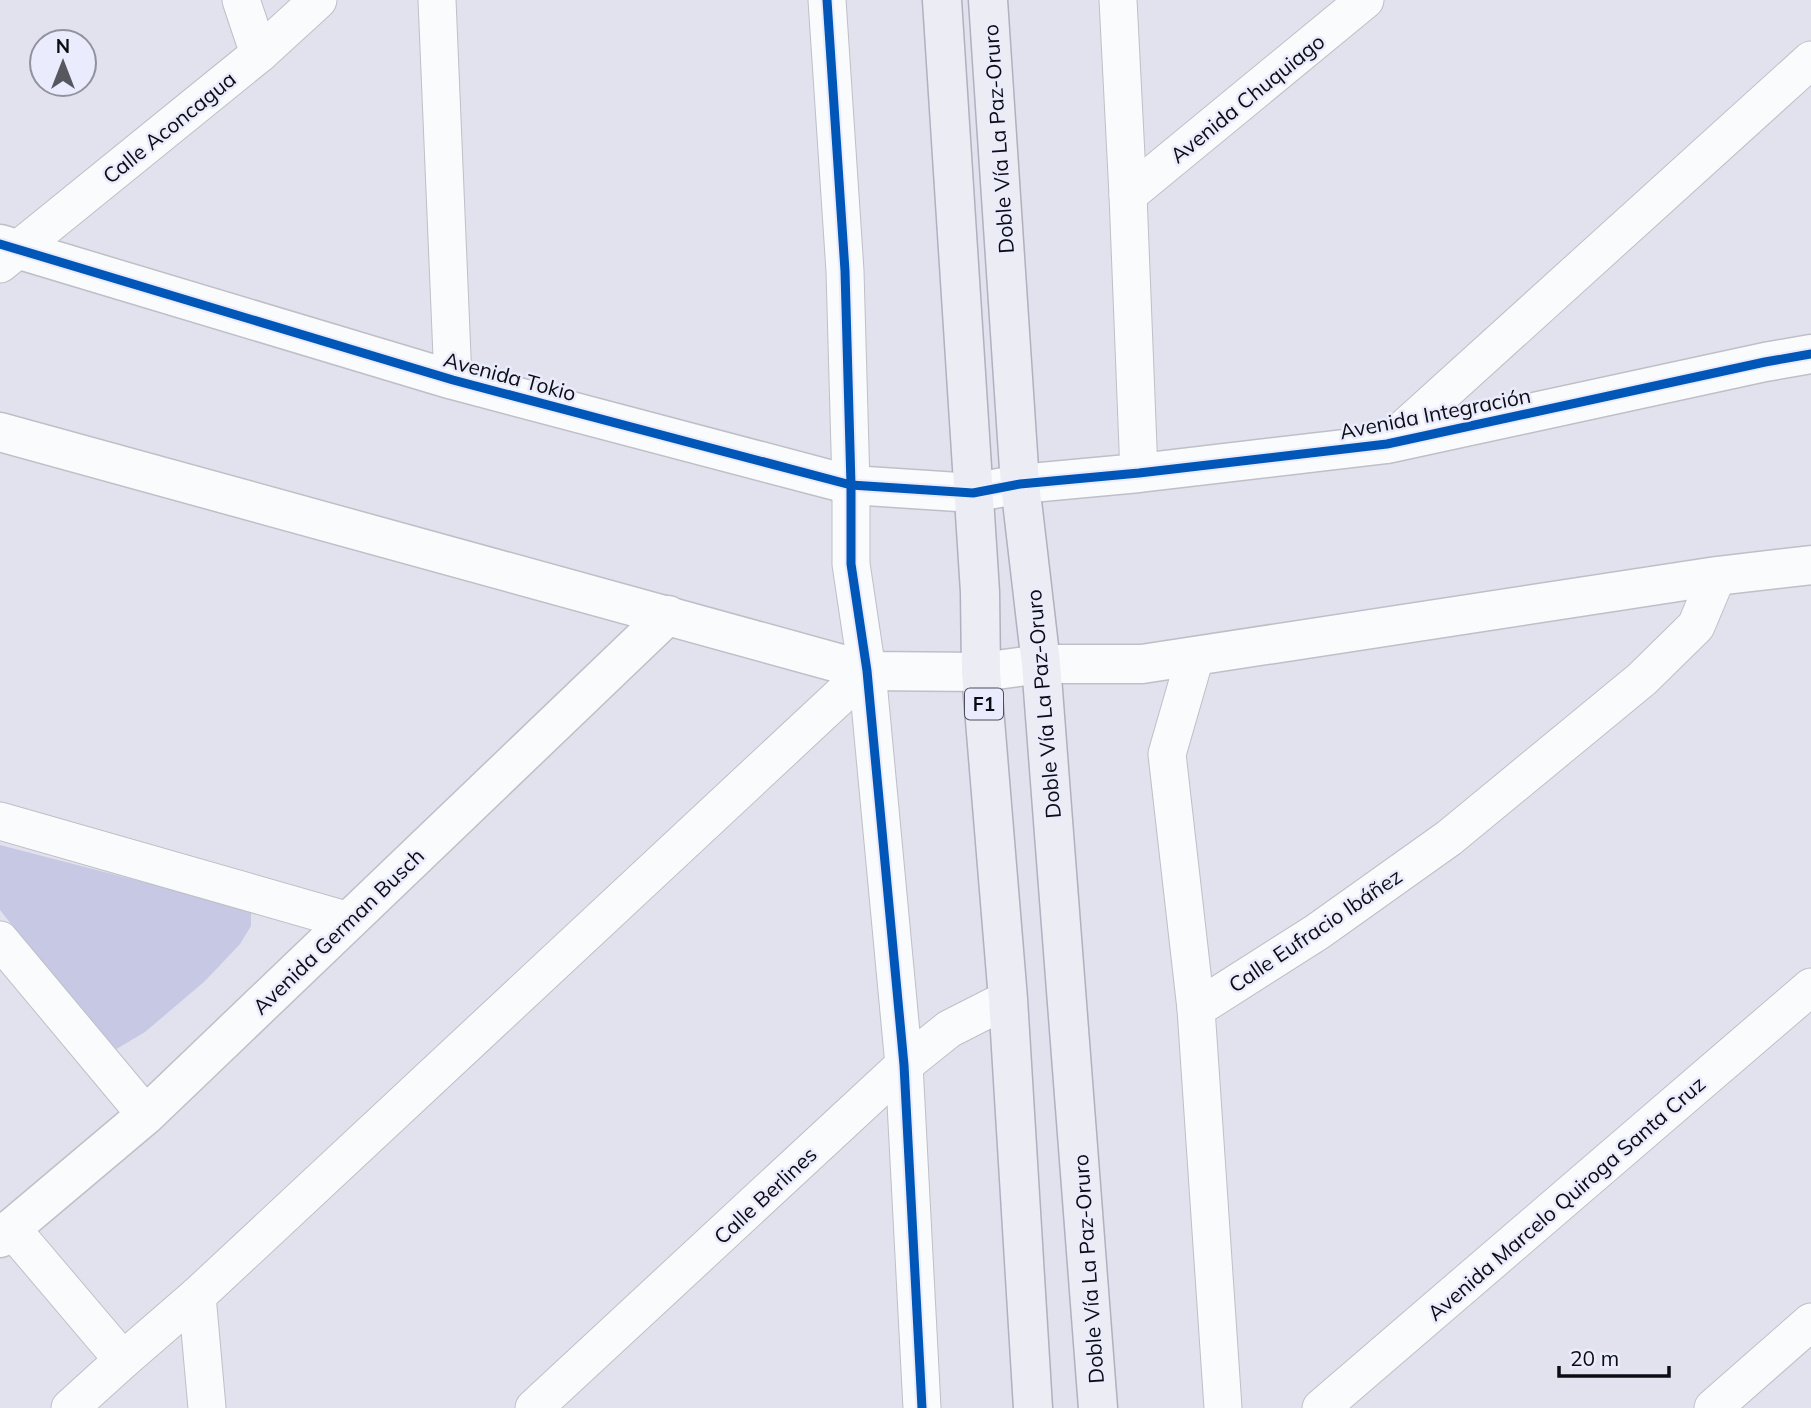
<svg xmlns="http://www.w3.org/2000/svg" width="1811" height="1408" viewBox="0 0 1811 1408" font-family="Mulish,sans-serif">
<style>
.green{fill:#c7c8e4}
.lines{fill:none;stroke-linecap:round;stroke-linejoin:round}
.minor-casing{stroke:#bfbfc7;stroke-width:39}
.tertiary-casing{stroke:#bfbfc7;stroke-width:41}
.trunk-casing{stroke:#b0b0bf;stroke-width:41}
.minor{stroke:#fafbfc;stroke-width:37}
.tertiary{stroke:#fafbfc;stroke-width:38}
.trunk{stroke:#ececf4;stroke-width:38}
.cycleway-casing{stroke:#eaebfc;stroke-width:13}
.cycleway{stroke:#0057b8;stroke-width:9}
.labels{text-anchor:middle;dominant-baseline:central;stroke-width:5;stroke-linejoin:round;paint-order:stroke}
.shield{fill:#eaebfc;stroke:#4f4f59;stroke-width:2}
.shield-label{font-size:19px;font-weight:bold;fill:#0c0c13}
.street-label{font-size:21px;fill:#0c0c13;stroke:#eaebfc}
</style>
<rect width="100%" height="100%" fill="#e1e2ee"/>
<path class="green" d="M0 845 251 910V926L240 944 205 981 145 1032 113 1051 0 910Z"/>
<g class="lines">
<defs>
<g id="minor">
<path d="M241 0 259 54"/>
<path d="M437 0 453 380"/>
<path d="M827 0 845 271 851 485V564L867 671 904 1065 922 1408"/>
<path d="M1118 0 1128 195 1139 473"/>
<path d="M1128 195 1365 0"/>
<path d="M0 264 259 54 318 0"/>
<path d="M1387 444 1811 60"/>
<path d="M1195 657 1167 754 1196 1009"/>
<path d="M0 821 349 921"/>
<path d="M0 940 146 1115"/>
<path d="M11 1228 123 1360"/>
<path d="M197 1296 207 1408"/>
<path d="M70 1408 123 1360 197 1296 867 671"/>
<path d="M534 1408 904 1065 949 1029 1008 999"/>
<path d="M1223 1408 1196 1009 1317 932 1449 838 1642 679 1696 626 1717 576"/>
<path d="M1321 1408 1811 987"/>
<path d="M1713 1408 1811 1322"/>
</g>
<g id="tertiary">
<path d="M0 244 453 380 851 485 973 493 1020 484 1139 473 1387 444 1765 362 1811 354"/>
<path d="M0 432 867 671 981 672 1041 664H1142L1717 576 1811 565"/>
<path d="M0 1238 146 1115 668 615"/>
</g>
<g id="trunk">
<path d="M942 0 980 592 981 672 1008 999 1033 1408"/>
<path d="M988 0 1020 484 1041 664 1098 1408"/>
</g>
</defs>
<use href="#minor" class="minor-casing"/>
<use href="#tertiary" class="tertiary-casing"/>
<use href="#trunk" class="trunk-casing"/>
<use href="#minor" class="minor"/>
<use href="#tertiary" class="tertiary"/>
<use href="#trunk" class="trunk"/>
<defs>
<g id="cycleway">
<path d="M827 0 845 271 851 485V564L867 671 904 1065 922 1408"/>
<path d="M0 244 453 380 851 485 973 493 1020 484 1139 473 1387 444 1765 362 1811 354"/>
</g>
</defs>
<use href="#cycleway" class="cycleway-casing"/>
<use href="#cycleway" class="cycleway"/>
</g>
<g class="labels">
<rect class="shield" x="965" y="688.5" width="38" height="31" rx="5"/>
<g class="shield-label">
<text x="984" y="704">F1</text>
</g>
<g class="street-label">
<text transform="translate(1247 98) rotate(-39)">Avenida Chuquiago</text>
<text transform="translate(169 127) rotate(-39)">Calle Aconcagua</text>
<text transform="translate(998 139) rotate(-94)">Doble Vía La Paz-Oruro</text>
<text transform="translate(510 376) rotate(15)">Avenida Tokio</text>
<text transform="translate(1435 413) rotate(-11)">Avenida Integración</text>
<text transform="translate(1043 704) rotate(-95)">Doble Vía La Paz-Oruro</text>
<text transform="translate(1315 930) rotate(-34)">Calle Eufracio Ibáñez</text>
<text transform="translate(338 931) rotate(-44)">Avenida German Busch</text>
<text transform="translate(765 1195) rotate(-43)">Calle Berlines</text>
<text transform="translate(1566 1198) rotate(-41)">Avenida Marcelo Quiroga Santa Cruz</text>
<text transform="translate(1088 1269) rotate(-94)">Doble Vía La Paz-Oruro</text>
</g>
</g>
<g transform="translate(63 63)"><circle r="33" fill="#eaebfc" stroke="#91929f" stroke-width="2"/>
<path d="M0-5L12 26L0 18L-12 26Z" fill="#575760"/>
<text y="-10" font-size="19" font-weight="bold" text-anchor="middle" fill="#0c0c13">N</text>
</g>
<path d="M1559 1366v10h110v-10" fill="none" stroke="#0c0c13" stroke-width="3.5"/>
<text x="1570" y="1366" font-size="21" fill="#0c0c13" stroke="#eaebfc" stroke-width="5" paint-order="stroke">20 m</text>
</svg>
